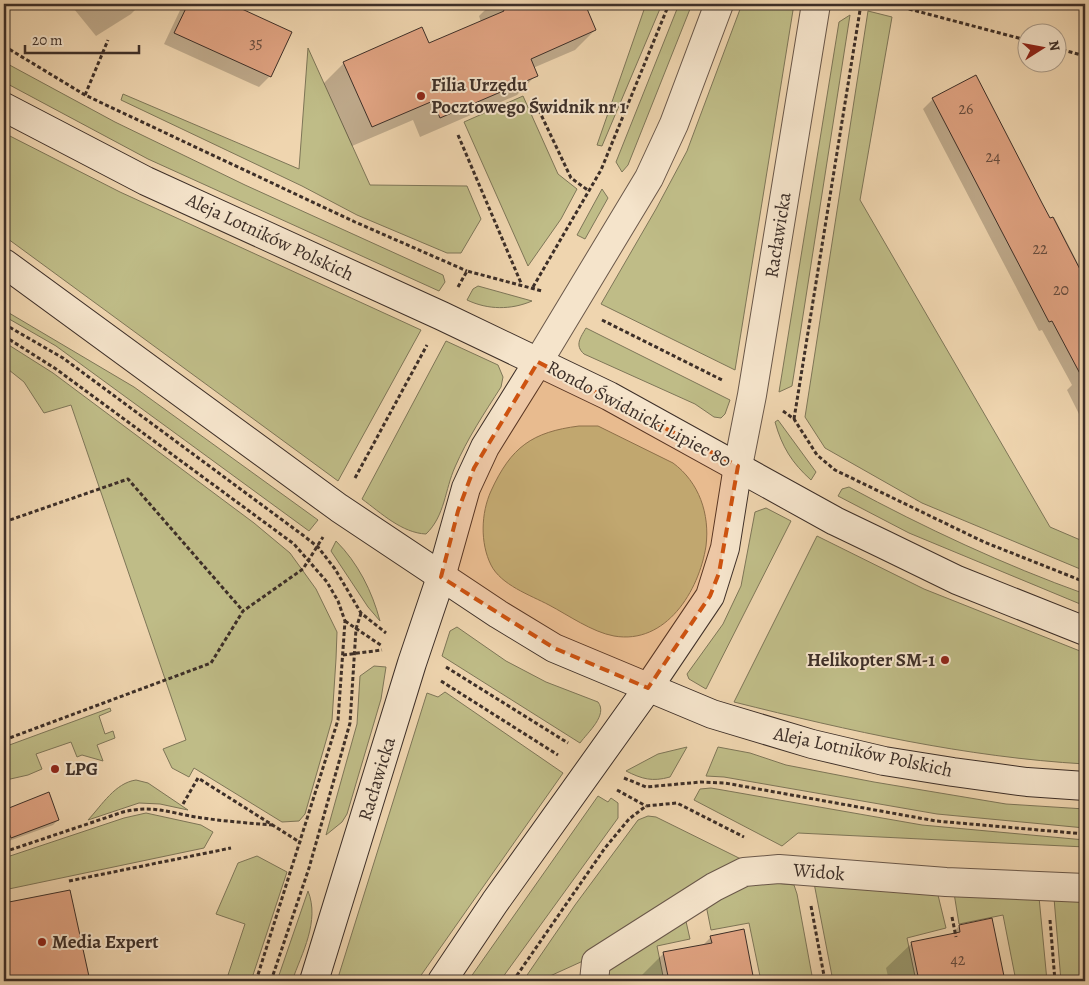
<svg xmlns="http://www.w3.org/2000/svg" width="1089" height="985" viewBox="0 0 1089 985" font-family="Alegreya,serif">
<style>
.green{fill:#bfbc87;stroke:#7e7658}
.shadow{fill:#0003}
.building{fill:#e1a483;stroke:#3d2f28}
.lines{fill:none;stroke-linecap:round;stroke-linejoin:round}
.street-casing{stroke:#6a584a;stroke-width:30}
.secondary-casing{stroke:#3d2f28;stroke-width:30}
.path{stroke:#3d2f28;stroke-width:3;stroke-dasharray:4 2.5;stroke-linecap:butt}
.street{stroke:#f5e4cb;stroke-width:28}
.secondary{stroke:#f5e4cb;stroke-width:28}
.marked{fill:#ce5310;fill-opacity:0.2;stroke:#ce5310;stroke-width:4;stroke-dasharray:10 6;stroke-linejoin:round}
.poi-dot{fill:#8f2418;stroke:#f5e4cb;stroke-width:2}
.labels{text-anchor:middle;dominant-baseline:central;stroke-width:4;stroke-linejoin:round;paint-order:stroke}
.number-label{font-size:16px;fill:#664c3f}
.poi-label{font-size:19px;font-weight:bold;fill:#3d2f28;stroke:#f5e4cb;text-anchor:start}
.street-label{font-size:19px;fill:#3d2f28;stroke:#f5e4cb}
</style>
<rect width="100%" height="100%" fill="#efd5af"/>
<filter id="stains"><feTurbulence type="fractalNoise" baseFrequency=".004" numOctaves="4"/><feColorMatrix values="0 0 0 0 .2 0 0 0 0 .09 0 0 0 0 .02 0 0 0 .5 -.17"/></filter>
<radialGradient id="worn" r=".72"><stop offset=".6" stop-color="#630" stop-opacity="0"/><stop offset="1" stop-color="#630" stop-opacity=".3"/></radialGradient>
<g class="green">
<path d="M646 4H662L602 146 597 145Z"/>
<path d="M679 4H692L628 165 622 172 616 162Z"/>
<path d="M742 4H794L735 370 601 304 656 209 687 151Z"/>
<path d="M868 11 892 17 860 200 1050 527 1085 542V571L922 503 825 448 805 417Z"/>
<path d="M850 15 792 386 779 392 839 22Z"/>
<path d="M308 48 370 185 467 186 481 219 461 253H447L357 215 302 186 121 100 123 94 299 169Z"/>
<path d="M4 62 115 122 245 185 443 275 445 282 439 291 148 159 4 82Z"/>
<path d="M523 96 558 174 577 189 561 219 528 266 464 122Z"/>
<path d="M4 133 120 192 421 330 338 481 4 236Z"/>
<path d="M602 189 608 198 585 239 577 235Z"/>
<path d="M478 286 532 301C511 310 488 310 467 300L473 289Z"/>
<path d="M4 310 134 387 318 520 309 531 56 346 4 316Z"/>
<path d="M586 328 730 400 725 414 721 418 714 417 695 404 584 354C574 345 581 337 586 328Z"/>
<path d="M446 341 498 365 503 377 501 387C485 412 467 439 455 467 445 489 445 516 426 534 402 533 381 513 362 499Z"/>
<path d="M4 342 53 373 254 523 290 553 316 589 337 632 336 659 332 720 305 814 299 821 282 822 194 768 189 777 172 768 163 749 186 740 71 405 44 413 24 382 4 366Z"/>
<path d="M778 420 816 472 811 480C792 463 782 447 775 422Z"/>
<path d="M579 426H598L673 463C699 482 710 514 706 546 699 591 666 645 614 636 592 632 568 615 549 605 530 595 501 585 491 565 480 543 481 513 491 491 511 447 532 432 579 426Z"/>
<path d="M849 487C925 528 1004 565 1085 594V606L909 533 838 496 842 489Z"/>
<path d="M766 508 791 521 706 689 689 679 687 674 723 624 741 586 755 512Z"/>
<path d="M817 536 924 589 1085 653V764C965 757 850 731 734 702Z"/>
<path d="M336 541C358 563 372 591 380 621L368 607 331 551Z"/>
<path d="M457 627 506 661 546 682 598 702C608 715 588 732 580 743L442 656 450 631Z"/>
<path d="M374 666 386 667 381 699 347 814 342 822 326 835 357 724 360 676Z"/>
<path d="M445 692 563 773 417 981H337L427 693 438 697Z"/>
<path d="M110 708 111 711 99 716 105 734 113 731 115 738 97 745 103 761 82 755 77 757 71 742 36 754 42 769 28 775 6 780 4 778V747Z"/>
<path d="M687 747 670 777C652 782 642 779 626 771L658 754Z"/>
<path d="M718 747 750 753 786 765 874 782 1006 804 1085 809V828L937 814 724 777 706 776Z"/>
<path d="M136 780 148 783 188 810 160 804 139 803 88 820C102 805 115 783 136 780Z"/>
<path d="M711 788 922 825 1085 840V847L798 833 782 846 694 800 700 789Z"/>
<path d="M598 796 608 802 611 798 618 803V818L500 981H468Z"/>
<path d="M146 813 201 825 213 832 204 848 4 890V858L124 818Z"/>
<path d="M648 816 656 817 745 861 594 956 539 981H523L575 905 638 820Z"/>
<path d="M257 856 287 872 251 981H226L245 924 216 914 238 863Z"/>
<path d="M755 881 794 885 797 894 813 981H761L749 923 711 930 705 900Z"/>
<path d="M814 883 937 891 946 928 907 938 916 981H833Z"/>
<path d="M308 891C320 921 302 953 292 981H277Z"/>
<path d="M954 893 1039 897 1047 981H1016L1003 915 959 924Z"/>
<path d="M1054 898 1085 899V981H1061Z"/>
<path d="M685 917 690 939 657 946 664 981H603L607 962Z"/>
</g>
<g class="shadow">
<path d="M70 4H141L131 14 96 36Z"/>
<path d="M183 4H226L290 32 270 76 259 87 164 44Z"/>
<path d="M491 4H584L595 30 575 50 533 68 536 75 517 95 420 137 413 120 352 146 324 83 344 63 429 45 481 22 479 16Z"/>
<path d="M975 77 1050 220 1054 217 1085 277V426L1067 390 1072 385 1042 330 1039 331 923 109 933 99Z"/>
<path d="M49 794 58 820 53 825 6 842 4 811Z"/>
<path d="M69 891 88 981H4V905Z"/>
<path d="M959 926 1003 978 999 981H889L886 968 912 943 951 935Z"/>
<path d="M743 931 753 981H639L638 979 664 953 702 946 711 937Z"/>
</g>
<g class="building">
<path d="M188 4H231L292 32 271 77 174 33Z"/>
<path d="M501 4H585L596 30 531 59 538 76 440 118 433 101 372 127 343 62 422 27 429 43 504 11Z"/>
<path d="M976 75 1042 203 1050 218 1053 217 1085 279V383L1052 321 1049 322 932 98Z"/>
<path d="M49 792 59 820 11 838 4 819V810Z"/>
<path d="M70 890 90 981H4V903Z"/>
<path d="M992 918 1005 981H919L911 942 960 932 959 925Z"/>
<path d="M744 929 754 981H669L663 952 712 943 710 936Z"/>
</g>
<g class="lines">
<defs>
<g id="street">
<path d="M538 362 649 178 674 124 719 4"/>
<path d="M738 466 752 395 816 4"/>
<path d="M594 981 596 962 714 887 744 872 779 869 946 882 1085 888"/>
</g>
<g id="secondary">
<path d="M4 107 146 181 442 316 609 396 835 521 885 545 957 580 1085 631"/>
<path d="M4 263 339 508 498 614 554 648 712 714 812 744 884 761 953 772 1027 782 1085 786"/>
<path d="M314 981 412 663 441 577 466 488 485 447 538 362"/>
<path d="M442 981 495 902 648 688 710 596 725 548 738 466"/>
</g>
</defs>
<use href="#street" class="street-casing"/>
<use href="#secondary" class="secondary-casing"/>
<g class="path">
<path d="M890 4 1026 40"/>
<path d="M4 46 85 95 123 113 355 222 467 271"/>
<path d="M1056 48 1085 56"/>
<path d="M85 95 108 40"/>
<path d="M536 104 571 178 589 191"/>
<path d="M458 135 521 283"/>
<path d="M458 287 467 271 542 291"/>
<path d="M533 287 601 170 669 4"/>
<path d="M602 320 722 380"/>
<path d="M4 324 63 358 304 536 318 547 335 569 361 613 386 633"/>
<path d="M4 336 56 369 294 544 327 582 338 601 345 621 338 720 256 981"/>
<path d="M783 411 794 419 817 455 835 470 984 542 1085 582"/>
<path d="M794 419 861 4"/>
<path d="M355 478 427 345"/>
<path d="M4 522 128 479 243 611"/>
<path d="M345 621 382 646"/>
<path d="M343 655 382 650"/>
<path d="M446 667 568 743"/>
<path d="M441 681 558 755"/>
<path d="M4 740 211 663 243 611 303 569 323 537"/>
<path d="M624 778 646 787 701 782 725 783 936 821 1085 834"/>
<path d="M617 790 646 806"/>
<path d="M183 804 198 778 301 843"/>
<path d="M4 852 123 812C152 805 167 812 196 817 221 821 247 823 273 825"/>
<path d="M69 881 231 848"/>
<path d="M811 906 825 981"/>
<path d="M952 917 956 937"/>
<path d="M1050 920 1055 981"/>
<path d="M271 981 309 868 350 723 356 629 361 613"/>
<path d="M513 981 605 848 629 819 646 806 677 803 744 837"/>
<path d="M552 981 561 977"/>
</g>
<use href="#street" class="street"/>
<use href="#secondary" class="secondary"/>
</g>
<path class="marked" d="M538 362 738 466 719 573 710 596 648 688 554 648 441 577 458 511 474 468Z"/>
<g class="poi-dot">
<circle cx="421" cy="96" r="5"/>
<circle cx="945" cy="660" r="5"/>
<circle cx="55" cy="769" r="5"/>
<circle cx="42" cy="942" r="5"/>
</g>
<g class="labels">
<g class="number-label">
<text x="256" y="43">35</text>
<text x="966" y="109">26</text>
<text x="993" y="157">24</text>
<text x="1040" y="249">22</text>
<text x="1061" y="290">20</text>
<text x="958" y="960">42</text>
</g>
<g class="poi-label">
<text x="431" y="85">Filia Urzędu<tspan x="431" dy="22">Pocztowego Świdnik nr 1</tspan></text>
<text x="935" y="660" text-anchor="end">Helikopter SM-1</text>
<text x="65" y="769">LPG</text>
<text x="52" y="942">Media Expert</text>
</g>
<g class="street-label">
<text transform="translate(778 235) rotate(-81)">Racławicka</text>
<text transform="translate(270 237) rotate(25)">Aleja Lotników Polskich</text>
<text transform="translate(639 414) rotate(28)">Rondo Świdnicki Lipiec 80</text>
<text transform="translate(863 752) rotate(12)">Aleja Lotników Polskich</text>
<text transform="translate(377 779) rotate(-73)">Racławicka</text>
<text transform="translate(819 872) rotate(5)">Widok</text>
</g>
</g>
<rect width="1089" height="985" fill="none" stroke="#efd5af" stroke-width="20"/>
<rect x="5" y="5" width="1079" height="975" fill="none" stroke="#3d2f28" stroke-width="2.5"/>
<rect x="10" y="10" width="1069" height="965" fill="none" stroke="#3d2f28"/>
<g transform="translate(1042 48) rotate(79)"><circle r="24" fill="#f5e4cb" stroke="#ab9c8a"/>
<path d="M0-4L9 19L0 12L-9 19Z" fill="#8f2418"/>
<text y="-8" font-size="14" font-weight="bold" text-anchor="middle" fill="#3d2f28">N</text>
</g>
<path d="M25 45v8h114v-8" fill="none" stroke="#3d2f28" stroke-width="2.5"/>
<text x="32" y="45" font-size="15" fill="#3d2f28" stroke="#f5e4cb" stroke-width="4" paint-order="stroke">20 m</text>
<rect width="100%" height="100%" filter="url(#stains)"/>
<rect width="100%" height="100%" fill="url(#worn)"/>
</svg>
